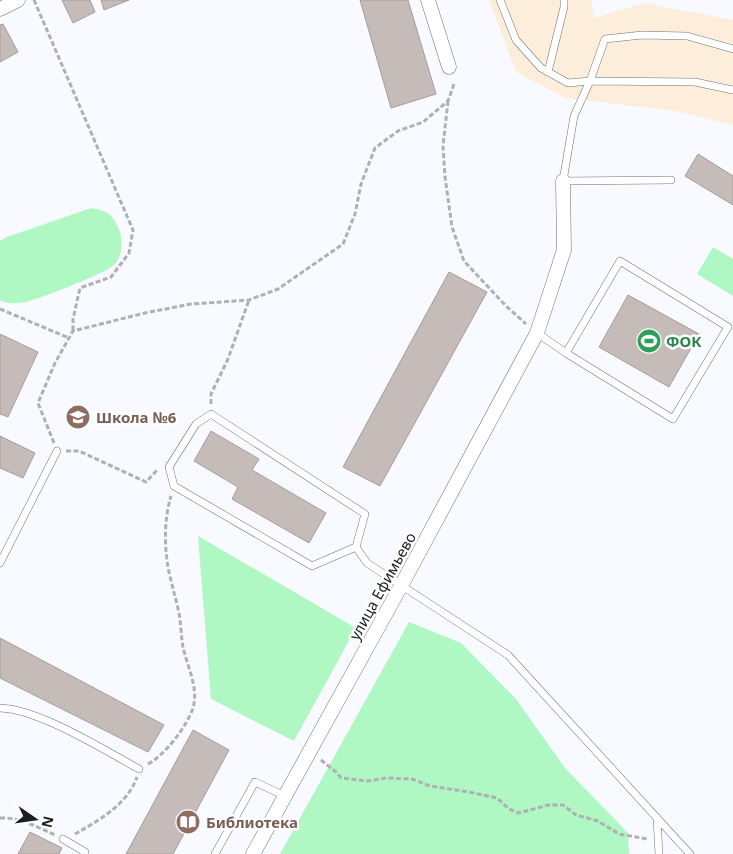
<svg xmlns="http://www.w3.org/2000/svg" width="733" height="854" viewBox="0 0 733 854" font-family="'Noto Sans',sans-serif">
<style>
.industrial{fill:#fdeedb}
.green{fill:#aff8c4}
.building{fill:#c5bbb9;stroke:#a69c9b}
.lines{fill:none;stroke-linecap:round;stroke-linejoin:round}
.lane-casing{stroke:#6e7077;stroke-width:8}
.street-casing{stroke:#6e7077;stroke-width:15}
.path{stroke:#aeb0b4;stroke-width:3;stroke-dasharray:5 2.5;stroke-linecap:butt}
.lane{stroke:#fff;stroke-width:7}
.street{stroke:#fff;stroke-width:14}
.labels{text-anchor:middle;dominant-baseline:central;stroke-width:5;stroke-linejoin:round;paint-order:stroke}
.leisure-label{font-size:15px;font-weight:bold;fill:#27864d;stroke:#fff;text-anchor:start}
.education-label{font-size:15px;font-weight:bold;fill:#785e54;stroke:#fff;text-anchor:start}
.street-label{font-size:15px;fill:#1d1e21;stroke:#fff}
</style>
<rect width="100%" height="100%" fill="#f8faff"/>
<path class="industrial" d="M489 0H591L594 18 644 3 733 20V125L676 111 565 98 516 72Z"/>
<g class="green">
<path d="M91 208C107 211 112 213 119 229 123 240 123 256 114 265 108 272 37 300 26 302 17 303 8 305 0 300V241L4 238Z"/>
<path d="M713 247 733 259V296L697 274Z"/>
<path d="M198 536 356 628 294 741 211 699Z"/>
<path d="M409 622 461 643 516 699 565 768 628 833 629 854H280Z"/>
</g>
<g class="building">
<path d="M62 0H90L95 12 73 23Z"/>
<path d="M101 0H129L104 10Z"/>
<path d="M360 0H408L436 94 391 108Z"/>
<path d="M3 24 18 52 0 62V25Z"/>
<path d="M698 154 733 176V205L685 176Z"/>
<path d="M449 272 487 292 380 486 343 467Z"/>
<path d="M628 295 699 334 669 387 599 347Z"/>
<path d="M0 334 38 352 8 417 0 414Z"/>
<path d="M211 431 259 459 252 470 326 513 309 543 232 499 238 487 194 461Z"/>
<path d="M0 436 35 453 23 478 0 468Z"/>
<path d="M0 638 164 725 148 752 0 678Z"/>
<path d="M193 730 229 750 173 854H126Z"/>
<path d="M30 832 62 848 59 854H18Z"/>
</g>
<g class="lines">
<defs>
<g id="lane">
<path d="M500 0 516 40 541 68 568 83 590 81 605 39 642 35 687 36 733 49"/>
<path d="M548 72 564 7V0"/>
<path d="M671 180 563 181 574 116 590 81 695 82 733 90"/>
<path d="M537 333 566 353 620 261 728 327 673 419 566 353"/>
<path d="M356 547 312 566 174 486 169 467 196 424 211 414 365 514 356 547 367 563 508 655 690 854"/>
<path d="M0 563 57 451"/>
<path d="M0 708C39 709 104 750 139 769"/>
<path d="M657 818 659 854"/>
<path d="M63 839 85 852 84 854"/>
<path d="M215 854 255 782 285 796"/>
</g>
<g id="street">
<path d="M428 0 449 67"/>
<path d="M0 9 18 0"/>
<path d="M253 854 402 584 537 333 564 250 563 181"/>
</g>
</defs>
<use href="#lane" class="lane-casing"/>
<use href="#street" class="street-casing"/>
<g class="path">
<path d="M34 0 133 230 129 253 111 277 80 288 73 319V331"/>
<path d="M448 101 443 146 445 177 452 227 464 261 506 306 526 324"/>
<path d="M0 309 69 338"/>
<path d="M211 404V394L228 359 249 300"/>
<path d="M54 443 38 403 55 363 73 331 145 313 191 304 249 300 278 289 343 244 355 214 361 184 375 148 398 131 423 122 448 101 454 84"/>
<path d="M66 451H79L146 482 158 469"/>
<path d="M321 760 336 772 341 778 369 781 386 778 412 779 430 786 469 792 497 798 509 809 519 813 548 805H563L576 815 598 821 619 834 647 839"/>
<path d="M148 764C165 755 187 726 193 708 199 688 187 666 183 647 181 636 181 624 179 613 176 599 172 586 169 572 164 548 164 519 171 496"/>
<path d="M0 818C20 817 37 827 55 835"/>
<path d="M75 834C98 821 128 804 137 777"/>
</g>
<use href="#lane" class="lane"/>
<use href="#street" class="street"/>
</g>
<defs>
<symbol id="stadium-disc" viewBox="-11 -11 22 22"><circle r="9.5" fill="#2e9e5b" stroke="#fff"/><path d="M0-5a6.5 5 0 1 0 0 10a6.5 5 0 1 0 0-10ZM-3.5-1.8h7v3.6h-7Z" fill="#fff"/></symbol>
<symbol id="school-disc" viewBox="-11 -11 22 22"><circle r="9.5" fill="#8d6e63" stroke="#fff"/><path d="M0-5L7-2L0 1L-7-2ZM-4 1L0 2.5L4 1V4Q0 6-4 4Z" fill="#fff"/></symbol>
<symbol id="library-disc" viewBox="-11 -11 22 22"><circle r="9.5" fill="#8d6e63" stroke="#fff"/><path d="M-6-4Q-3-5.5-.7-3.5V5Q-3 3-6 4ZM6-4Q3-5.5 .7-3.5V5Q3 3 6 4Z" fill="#fff"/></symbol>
</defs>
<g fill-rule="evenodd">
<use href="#stadium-disc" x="635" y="327" width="28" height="28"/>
<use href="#school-disc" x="64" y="403" width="28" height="28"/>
<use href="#library-disc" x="174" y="808" width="28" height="28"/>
</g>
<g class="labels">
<g class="leisure-label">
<text x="666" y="341">ФОК</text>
</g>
<g class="education-label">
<text x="96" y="417">Школа №6</text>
<text x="206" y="822">Библиотека</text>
</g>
<g class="street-label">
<text transform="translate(382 586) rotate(-61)">улица Ефимьево</text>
</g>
</g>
<g transform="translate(35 819) rotate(103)" stroke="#ffffff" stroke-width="4" paint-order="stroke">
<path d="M0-4L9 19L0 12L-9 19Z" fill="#1d1e21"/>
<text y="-8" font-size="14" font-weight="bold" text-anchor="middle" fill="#1d1e21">N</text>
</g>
</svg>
